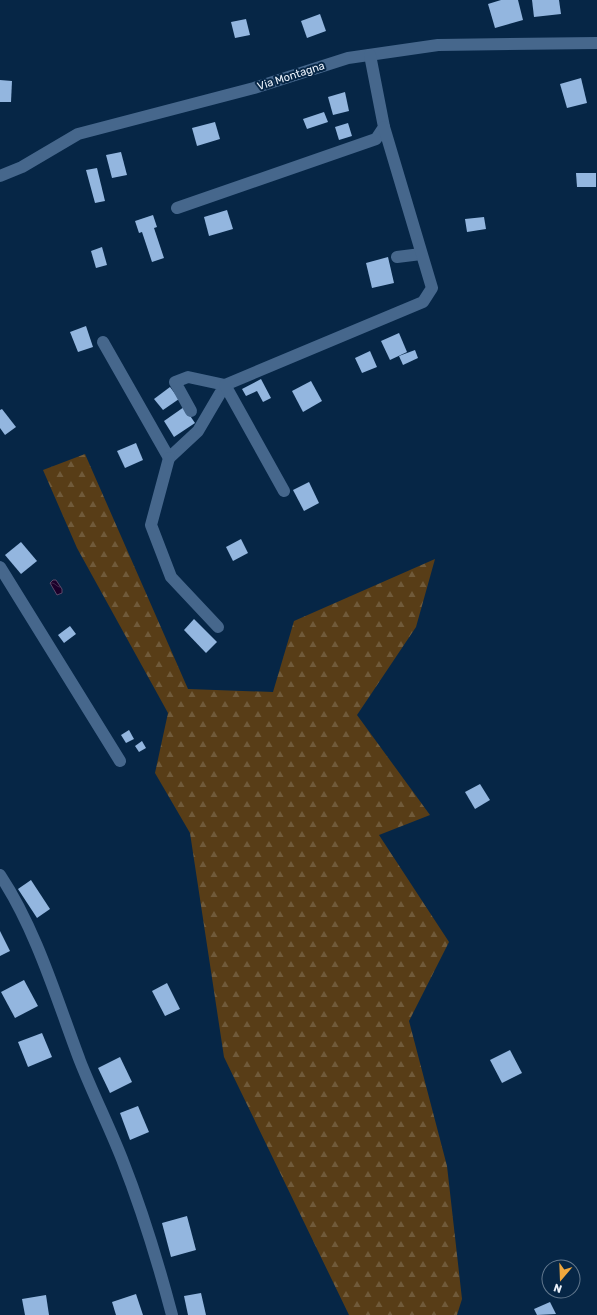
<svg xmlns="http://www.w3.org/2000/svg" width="597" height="1315" viewBox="0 0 597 1315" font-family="Rubik,sans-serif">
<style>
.forest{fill:url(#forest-firs)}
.water{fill:url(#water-waves);stroke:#5a4969}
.building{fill:#93b6df}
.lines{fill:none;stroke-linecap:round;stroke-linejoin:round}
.street{stroke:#46678c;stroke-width:12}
.labels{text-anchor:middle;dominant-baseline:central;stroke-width:4;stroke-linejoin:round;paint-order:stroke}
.street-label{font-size:11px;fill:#ebf2fb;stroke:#062646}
</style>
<defs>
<pattern id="forest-firs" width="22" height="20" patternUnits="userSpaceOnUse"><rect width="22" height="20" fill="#583d17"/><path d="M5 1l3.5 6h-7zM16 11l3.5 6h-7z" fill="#705a3a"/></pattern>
<pattern id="water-waves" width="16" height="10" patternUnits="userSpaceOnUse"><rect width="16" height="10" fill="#1c002a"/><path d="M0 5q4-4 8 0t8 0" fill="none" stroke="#3d264a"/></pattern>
</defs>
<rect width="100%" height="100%" fill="#062646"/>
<path class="forest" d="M85 454 188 689 273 692 294 621 435 559 416 627 357 715 430 815 379 835 449 942 409 1021 447 1166 462 1299 457 1315H349L224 1057 190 833 155 773 168 713 77 548 43 470Z"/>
<path class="water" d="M53 580H56L62 589V593L57 595 50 583Z"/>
<g class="building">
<path d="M501 0H518L523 20 495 28 488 4Z"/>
<path d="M532 0H559L561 14 534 17Z"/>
<path d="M320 14 326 31 307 38 301 21Z"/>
<path d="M246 19 250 35 235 38 231 22Z"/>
<path d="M581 78 587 103 567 108 560 84Z"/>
<path d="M0 80 12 81 11 102H0Z"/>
<path d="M345 92 349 111 333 115 328 97Z"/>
<path d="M324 112 328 122 307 129 303 119Z"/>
<path d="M215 122 220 139 197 146 192 128Z"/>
<path d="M348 123 352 136 339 140 335 127Z"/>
<path d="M121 152 127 175 112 178 106 155Z"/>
<path d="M97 168 105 201 95 203 86 170Z"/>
<path d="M576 173H596V187H577Z"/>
<path d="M227 210 233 229 209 236 204 217Z"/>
<path d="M153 215 157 227 154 228 164 258 152 262 142 232 139 233 135 221Z"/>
<path d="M484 217 486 229 467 232 465 219Z"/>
<path d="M102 247 107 265 96 268 91 251Z"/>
<path d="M388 257 394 283 372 288 366 263Z"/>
<path d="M86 326 93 347 78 352 70 332Z"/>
<path d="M399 333 407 352 390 360 381 341Z"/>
<path d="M415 350 418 358 403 365 399 356Z"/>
<path d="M370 351 377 367 362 373 355 358Z"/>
<path d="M261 379 271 398 263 402 257 391 246 396 242 389Z"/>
<path d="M311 381 322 401 303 412 292 391Z"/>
<path d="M170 387 179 399 163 410 154 399Z"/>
<path d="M184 407 195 423 174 437 164 421Z"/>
<path d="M2 409 16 427 5 435 0 428V410Z"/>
<path d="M136 443 143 460 125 468 117 451Z"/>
<path d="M309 482 319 503 304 511 293 490Z"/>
<path d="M241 539 248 553 233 561 226 547Z"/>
<path d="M21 542 37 561 21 574 5 555Z"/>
<path d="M194 619 217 642 206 653 184 630Z"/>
<path d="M70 626 76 634 64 643 58 635Z"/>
<path d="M129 730 134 739 126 743 121 735Z"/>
<path d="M142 741 146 748 139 752 135 746Z"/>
<path d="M480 784 490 800 475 809 465 792Z"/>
<path d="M31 880 50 909 37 918 18 889Z"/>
<path d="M0 931 10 951 0 956Z"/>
<path d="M24 980 38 1006 15 1018 1 992Z"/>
<path d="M167 983 180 1009 165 1016 152 991Z"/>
<path d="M42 1033 52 1057 28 1067 18 1042Z"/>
<path d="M510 1050 522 1073 502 1083 490 1060Z"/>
<path d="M120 1057 132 1082 110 1093 98 1068Z"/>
<path d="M138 1106 149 1132 130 1140 120 1113Z"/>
<path d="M187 1216 196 1250 171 1257 162 1223Z"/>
<path d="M201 1293 206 1315H188L184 1296Z"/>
<path d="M136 1294 143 1315H116L112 1302Z"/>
<path d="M46 1295 49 1315H25L22 1299Z"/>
<path d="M550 1302 556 1314 537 1315 534 1309Z"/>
</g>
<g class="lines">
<g class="street">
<path d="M0 176 22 167 78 134 254 88 348 58 438 45 597 43"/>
<path d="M177 208 376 139 384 127 370 55"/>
<path d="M397 257 421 254"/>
<path d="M103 342 169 458 198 431 225 385 188 377 175 382 191 411"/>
<path d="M169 458 151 525 171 577 218 627"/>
<path d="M284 491 225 385 423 302 432 288 384 127"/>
<path d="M0 567 120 761"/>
<path d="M0 875C36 929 57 1000 80 1061 93 1094 109 1126 122 1159 142 1210 158 1262 172 1315"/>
</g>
</g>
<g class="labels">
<g class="street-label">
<text transform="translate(291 76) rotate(-18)">Via Montagna</text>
</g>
</g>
<g transform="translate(561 1279) rotate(199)"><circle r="19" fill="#062646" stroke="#62788e"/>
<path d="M0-3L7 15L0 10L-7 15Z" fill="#efa73d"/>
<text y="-6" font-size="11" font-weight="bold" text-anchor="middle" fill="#ebf2fb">N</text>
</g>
</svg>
